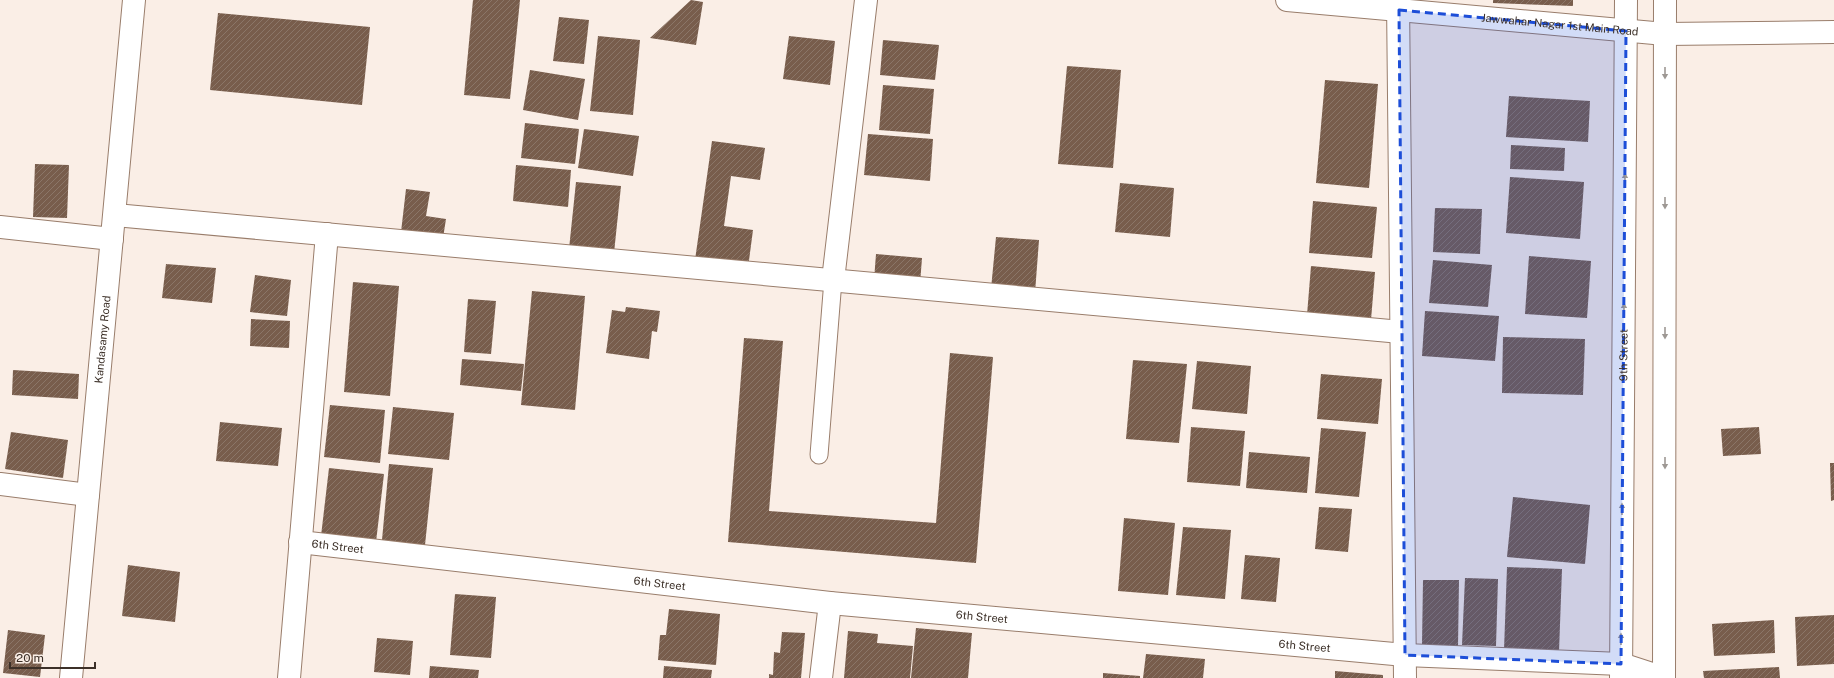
<svg xmlns="http://www.w3.org/2000/svg" width="1834" height="678" viewBox="0 0 1834 678" font-family="'Public Sans',sans-serif">
<style>
.building{fill:url(#building-hatch)}
.lines{fill:none;stroke-linecap:round;stroke-linejoin:round}
.service-casing{stroke:#997d6b;stroke-width:19}
.minor-casing{stroke:#997d6b;stroke-width:24}
.tertiary-casing{stroke:#997d6b;stroke-width:24}
.secondary-casing{stroke:#997d6b;stroke-width:24}
.service{stroke:#fff;stroke-width:17}
.minor{stroke:#fff;stroke-width:22}
.tertiary{stroke:#fff;stroke-width:22}
.secondary{stroke:#fff;stroke-width:22}
.oneway{fill:#9e9894}
.marked{fill:#1d4ed8;fill-opacity:0.2;stroke:#1d4ed8;stroke-width:3;stroke-dasharray:8 5;stroke-linejoin:round}
.labels{text-anchor:middle;dominant-baseline:central;stroke-width:4;stroke-linejoin:round;paint-order:stroke}
.street-label{font-size:11px;fill:#3c3028;stroke:#faeee6}
</style>
<defs>
<pattern id="building-hatch" width="6" height="6" patternUnits="userSpaceOnUse"><rect width="6" height="6" fill="#785d4c"/><path d="M-1 1l2-2M0 6l6-6M5 7l2-2" fill="none" stroke="#8b7668"/></pattern>
</defs>
<rect width="100%" height="100%" fill="#faeee6"/>
<g class="building">
<path d="M473 0H520L510 99 464 95Z"/>
<path d="M691 0 703 2 696 45 650 38Z"/>
<path d="M1493 0H1573V6L1493 3Z"/>
<path d="M218 13 370 27 362 105 210 90Z"/>
<path d="M559 17 589 20 584 64 553 61Z"/>
<path d="M598 36 640 40 633 115 590 111Z"/>
<path d="M789 36 835 41 830 85 783 79Z"/>
<path d="M883 40 939 45 935 80 880 75Z"/>
<path d="M1067 66 1121 70 1113 168 1058 164Z"/>
<path d="M530 70 585 79 578 120 523 110Z"/>
<path d="M1325 80 1378 84 1369 188 1316 183Z"/>
<path d="M883 85 934 89 930 134 879 130Z"/>
<path d="M1509 96 1590 101 1588 142 1506 137Z"/>
<path d="M525 123 579 129 575 164 521 158Z"/>
<path d="M584 129 639 136 633 176 578 168Z"/>
<path d="M868 134 933 139 930 181 864 175Z"/>
<path d="M712 141 765 148 760 180 731 176 724 226 753 230 748 268 695 260Z"/>
<path d="M1511 145 1565 148 1564 171 1510 169Z"/>
<path d="M35 164 69 165 67 218 33 217Z"/>
<path d="M516 165 571 170 568 207 513 201Z"/>
<path d="M1510 177 1584 182 1580 239 1506 233Z"/>
<path d="M576 182 621 186 614 253 569 249Z"/>
<path d="M1120 183 1174 188 1170 237 1115 232Z"/>
<path d="M406 189 430 192 426 216 446 219 443 238 401 232Z"/>
<path d="M1313 201 1377 207 1372 258 1309 253Z"/>
<path d="M1435 208 1482 209 1480 254 1433 252Z"/>
<path d="M996 237 1039 240 1035 293 991 289Z"/>
<path d="M876 254 922 258 920 284 874 280Z"/>
<path d="M1529 256 1591 261 1587 318 1525 314Z"/>
<path d="M1433 260 1492 265 1488 307 1429 303Z"/>
<path d="M166 264 216 268 212 303 162 298Z"/>
<path d="M1311 266 1375 272 1371 320 1307 315Z"/>
<path d="M255 275 291 280 287 316 250 312Z"/>
<path d="M353 282 399 286 390 396 344 392Z"/>
<path d="M532 291 585 296 575 410 521 405Z"/>
<path d="M468 299 496 301 491 354 464 352Z"/>
<path d="M626 307 660 311 657 332 652 331 649 359 606 353 612 310 625 312Z"/>
<path d="M1425 311 1499 316 1495 361 1422 356Z"/>
<path d="M251 319 290 321 289 348 250 346Z"/>
<path d="M1503 337 1585 339 1583 395 1502 393Z"/>
<path d="M744 338 783 341 769 511 936 523 950 353 993 357 976 563 728 542Z"/>
<path d="M462 359 524 364 521 391 460 385Z"/>
<path d="M1133 360 1187 364 1179 443 1126 439Z"/>
<path d="M1197 361 1251 366 1247 414 1192 409Z"/>
<path d="M13 370 79 374 78 399 12 395Z"/>
<path d="M1321 374 1382 379 1378 424 1317 419Z"/>
<path d="M330 405 385 410 380 463 324 457Z"/>
<path d="M393 407 454 413 449 460 388 454Z"/>
<path d="M220 422 282 428 278 466 216 461Z"/>
<path d="M1191 427 1245 431 1240 486 1187 482Z"/>
<path d="M1759 427 1761 454 1723 456 1721 429Z"/>
<path d="M1321 428 1366 432 1359 497 1315 493Z"/>
<path d="M11 432 68 440 63 478 5 469Z"/>
<path d="M1249 452 1310 457 1307 493 1246 488Z"/>
<path d="M1830 463H1834V500L1831 501Z"/>
<path d="M389 464 433 468 425 545 382 540Z"/>
<path d="M329 468 384 474 376 542 321 536Z"/>
<path d="M1513 497 1590 505 1585 564 1507 557Z"/>
<path d="M1319 507 1352 509 1348 552 1315 549Z"/>
<path d="M1124 518 1175 523 1168 595 1118 591Z"/>
<path d="M1183 527 1231 530 1225 599 1176 595Z"/>
<path d="M1245 555 1280 558 1276 602 1241 599Z"/>
<path d="M128 565 180 572 175 622 122 616Z"/>
<path d="M1507 567 1562 569 1559 652 1504 650Z"/>
<path d="M1465 578 1498 579 1496 646 1462 645Z"/>
<path d="M1423 580H1459L1458 646 1422 645Z"/>
<path d="M455 594 496 597 491 658 450 655Z"/>
<path d="M669 609 720 614 716 665 658 660 660 635H666Z"/>
<path d="M1834 615V664L1797 666 1795 617Z"/>
<path d="M1774 620 1775 653 1714 656 1712 624Z"/>
<path d="M916 628 972 633 968 678H911Z"/>
<path d="M8 630 45 635 40 677 3 673Z"/>
<path d="M848 631 878 634 877 643 913 646 910 678H844Z"/>
<path d="M782 632 805 633 801 678H769V674L773 675 774 652 780 653Z"/>
<path d="M377 638 413 641 410 675 374 672Z"/>
<path d="M1146 654 1205 659 1203 678H1143Z"/>
<path d="M430 666 479 670 478 678H429Z"/>
<path d="M664 666 712 670 711 678H663Z"/>
<path d="M1779 667 1780 678H1704L1703 671Z"/>
<path d="M1335 671 1383 675V678H1335Z"/>
<path d="M1103 673 1140 676V678H1103Z"/>
</g>
<g class="lines">
<defs>
<path id="service" d="M819 455 833 280"/>
<g id="minor">
<path d="M1398 0 1405 678"/>
<path d="M115 215 1401 332"/>
<path d="M0 227 112 239"/>
<path d="M833 280 866 0"/>
<path d="M0 484 88 495"/>
<path id="s1" d="M300 542 830 603 1405 655 1621 664 1664 678"/>
<path id="s2" d="M71 678 134 0"/>
<path d="M289 678 327 234"/>
<path d="M821 678 830 603"/>
</g>
<g id="tertiary">
<path id="s3" d="M1287 0 1665 34 1834 32"/>
</g>
<g id="secondary">
<path id="s4" d="M1621 678 1626 0"/>
<path d="M1664 678 1665 0"/>
</g>
</defs>
<use href="#service" class="service-casing"/>
<use href="#minor" class="minor-casing"/>
<use href="#tertiary" class="tertiary-casing"/>
<use href="#secondary" class="secondary-casing"/>
<use href="#service" class="service"/>
<use href="#minor" class="minor"/>
<use href="#tertiary" class="tertiary"/>
<use href="#secondary" class="secondary"/>
</g>
<defs><path id="oneway-solid" d="M-6-.8H1V-3.2L6.5 0L1 3.2V.8H-6Z"/></defs>
<g class="oneway">
<use href="#oneway-solid" transform="translate(1665 73) rotate(90)"/>
<use href="#oneway-solid" transform="translate(1625 179) rotate(-90)"/>
<use href="#oneway-solid" transform="translate(1665 203) rotate(90)"/>
<use href="#oneway-solid" transform="translate(1624 309) rotate(-90)"/>
<use href="#oneway-solid" transform="translate(1665 333) rotate(90)"/>
<use href="#oneway-solid" transform="translate(1665 463) rotate(90)"/>
<use href="#oneway-solid" transform="translate(1622 509) rotate(-90)"/>
<use href="#oneway-solid" transform="translate(1621 639) rotate(-90)"/>
</g>
<path class="marked" d="M1399 10 1626 31 1621 664 1405 655Z"/>
<g class="labels">
<g class="street-label">
<text stroke="none"><textPath href="#s3" startOffset="274">Jawwahar Nagar 1st Main Road</textPath></text>
<text stroke="none"><textPath href="#s2" startOffset="340">Kandasamy Road</textPath></text>
<text stroke="none"><textPath href="#s4" startOffset="323">9th Street</textPath></text>
<text stroke="none"><textPath href="#s1" startOffset="38">6th Street</textPath></text>
<text stroke="none"><textPath href="#s1" startOffset="362">6th Street</textPath></text>
<text stroke="none"><textPath href="#s1" startOffset="686">6th Street</textPath></text>
<text stroke="none"><textPath href="#s1" startOffset="1010">6th Street</textPath></text>
</g>
</g>
<path d="M10 662v6h85v-6" fill="none" stroke="#3c3028" stroke-width="2"/>
<text x="16" y="662" font-size="12" fill="#3c3028" stroke="#faeee6" stroke-width="3" paint-order="stroke">20 m</text>
</svg>
